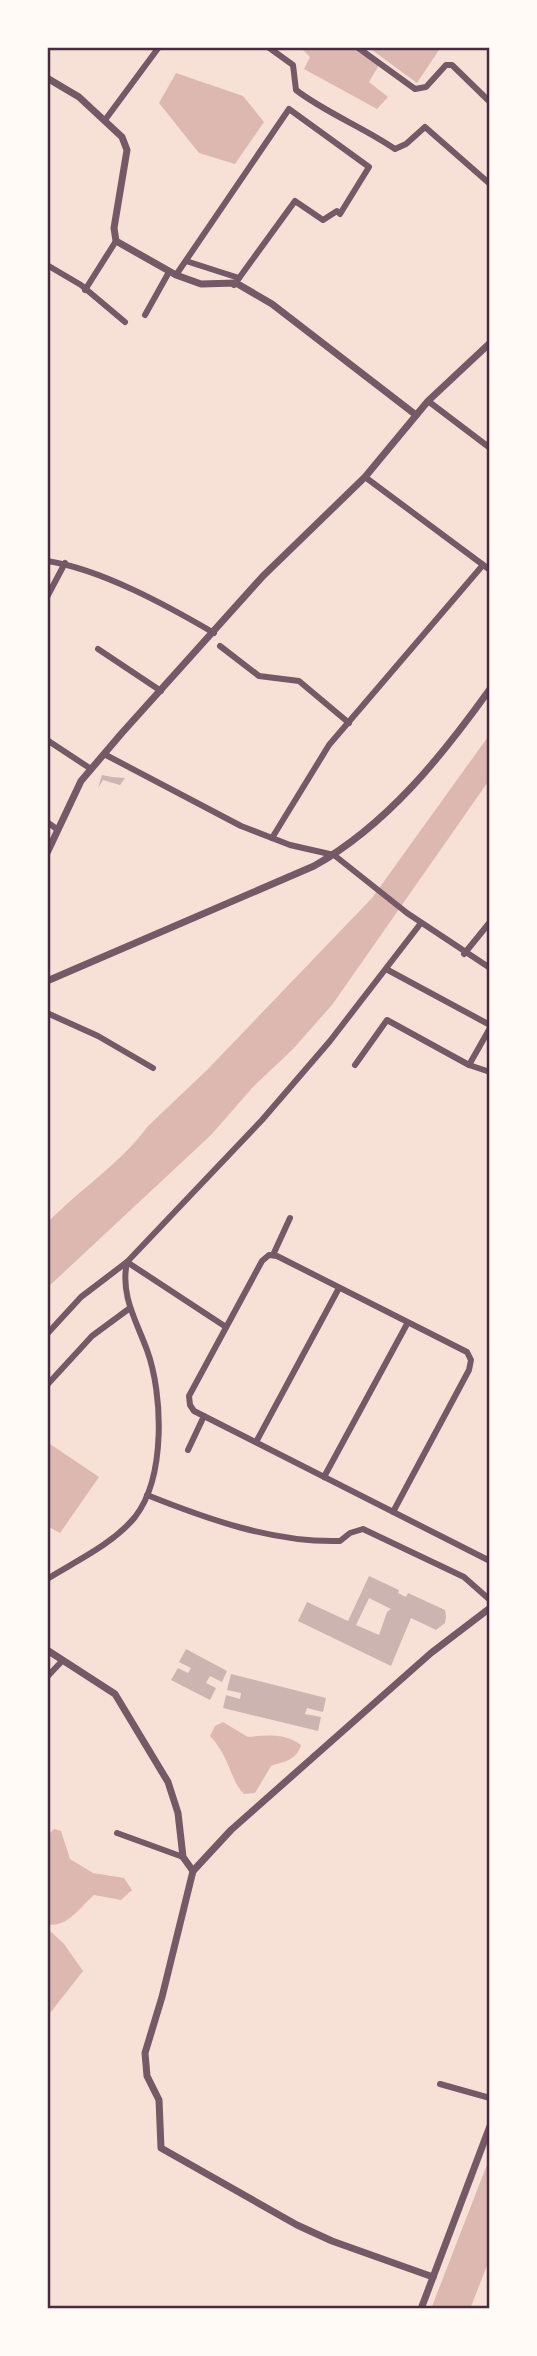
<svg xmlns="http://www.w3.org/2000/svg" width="537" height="2356" viewBox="0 0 537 2356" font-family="'Source Serif 4',serif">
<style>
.water{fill:#dcb8b0}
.building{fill:#ccb4b1;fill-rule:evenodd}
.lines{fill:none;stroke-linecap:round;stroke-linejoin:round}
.minor{stroke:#755966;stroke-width:6}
.tertiary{stroke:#755966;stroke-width:7}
.neatline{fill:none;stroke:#4a2c40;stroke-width:2.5}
</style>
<rect width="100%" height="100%" fill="#f7e1d7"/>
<g class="water">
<path d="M300 47H354L379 65 369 82 388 97 377 109 304 69 310 57Z"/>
<path d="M368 47H441L417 83Z"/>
<path d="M176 73 243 96 264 122 235 164 199 153 159 103Z"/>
<path d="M490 734V779L332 1005 293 1049 253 1087 211 1135 47 1288V1223C80 1189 120 1164 148 1126L207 1070 372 898Z"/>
<path d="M47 1442 99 1477 60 1533 47 1526Z"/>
<path d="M223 1722 248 1737C266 1735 286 1733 301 1745 296 1761 285 1761 271 1766L255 1793 244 1794C231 1782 229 1755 210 1736L215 1726Z"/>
<path d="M54 1829 61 1831 70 1859 93 1873 124 1878 132 1890 121 1900 94 1895C81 1906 67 1929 47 1924V1836Z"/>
<path d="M47 1928 64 1944 83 1971 47 2017Z"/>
<path d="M490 2157V2258L470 2309H431Z"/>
</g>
<g class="building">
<path d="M102 775 112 777 125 778 120 785 103 780 98 788Z"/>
<path d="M369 1576 399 1590 398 1593 406 1597 408 1593 445 1610 446 1616 445 1623 436 1630 411 1618 391 1666 298 1621 307 1602 348 1621ZM369 1598 391 1609 387 1612 379 1635 356 1625Z"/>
<path d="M186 1649 227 1671 222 1682 210 1676 206 1683 216 1688 210 1700 171 1680 178 1668 188 1673 191 1668 179 1662Z"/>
<path d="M231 1674 326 1698 323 1712 307 1708 305 1714 321 1717 318 1731 223 1708 226 1695 240 1699 241 1693 227 1690Z"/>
</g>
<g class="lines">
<g class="minor">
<path d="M268 47 293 65 296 90C326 113 363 127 395 149L406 144 425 127 490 184"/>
<path d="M357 47 415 89 426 87 446 65H452L490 102"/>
<path d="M105 120 159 47"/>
<path d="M186 261 239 278"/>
<path d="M47 265 81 285 125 322"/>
<path d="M176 275 289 109 369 167 340 214 337 211 323 220 295 201 234 285"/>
<path d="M85 290 116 241"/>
<path d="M145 315 169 272"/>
<path d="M428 401 490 448"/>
<path d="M365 477 490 570"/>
<path d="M47 561C101 569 168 606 214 633"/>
<path d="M47 597 65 563"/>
<path d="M220 646 259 676 299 681 349 723"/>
<path d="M98 649 161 691"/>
<path d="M47 740 91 769"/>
<path d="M104 754 241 826 290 845 334 855 407 913 490 968"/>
<path d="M47 822 58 830"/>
<path d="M272 838 329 745 483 565"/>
<path d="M464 954 490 922"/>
<path d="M386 969 490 1025"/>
<path d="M47 1013 98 1036 153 1068"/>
<path d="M355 1065 387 1020 469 1065 490 1072"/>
<path d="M469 1065 490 1028"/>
<path d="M273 1255 290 1218"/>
<path d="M47 1334 81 1297 127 1262 226 1327"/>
<path d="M47 1385 92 1336 130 1308"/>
<path d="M256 1442 339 1288"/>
<path d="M188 1450 204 1416"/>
<path d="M324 1477 407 1324"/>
<path d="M147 1495C207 1519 274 1543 340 1541L350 1533 363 1529 464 1577 490 1600"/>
<path d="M393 1512 469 1370 471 1360 467 1352 277 1256 269 1255 262 1261 189 1396 190 1405 194 1411 490 1561"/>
<path d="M47 1579C76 1561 113 1544 135 1517 166 1477 163 1394 147 1350 136 1320 120 1295 127 1262L262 1120 330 1041 421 923"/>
<path d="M47 1677 62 1661"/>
<path d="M117 1833 183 1857"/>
<path d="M440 2084 490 2098"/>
</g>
<g class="tertiary">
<path d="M47 78 79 97 122 137 127 150 114 228 116 241 176 275 201 284 236 283 272 304 416 415"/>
<path d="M47 853 81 781 121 734 263 576 365 477 428 401 490 343"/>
<path d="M47 981 314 866C387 825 442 756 490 689"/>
<path d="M47 1650 115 1694 168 1782 178 1813 183 1857 193 1871"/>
<path d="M433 2277 332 2241 297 2225 161 2148 159 2100 147 2076 145 2053 162 1997 193 1871 231 1830 431 1653 490 1608"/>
<path d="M421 2309 490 2126"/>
</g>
</g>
<rect width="537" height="2356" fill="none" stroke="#fffaf5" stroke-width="98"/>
<rect x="49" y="49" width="439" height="2258" class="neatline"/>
</svg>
